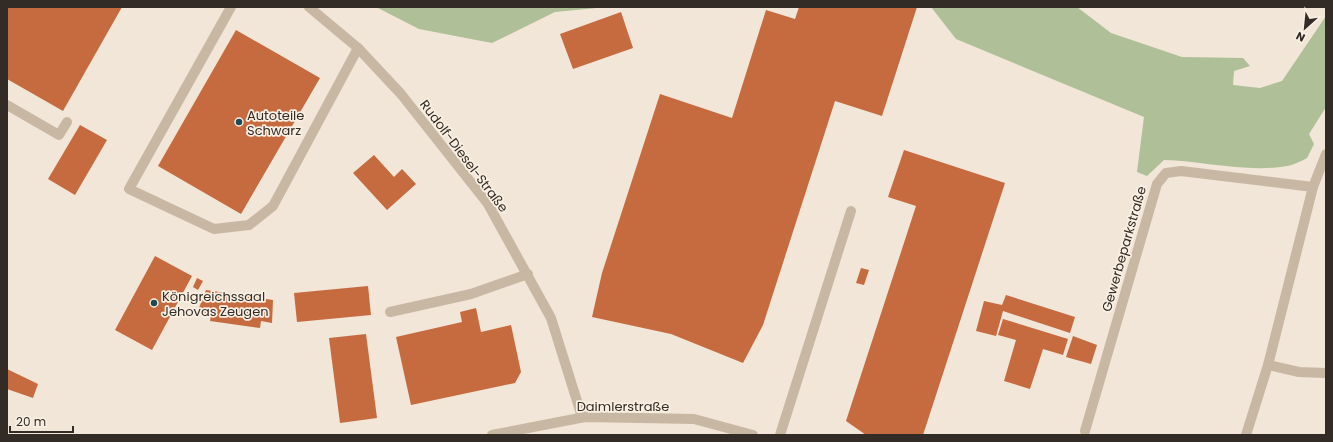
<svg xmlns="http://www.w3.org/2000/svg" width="1333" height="442" viewBox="0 0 1333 442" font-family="Poppins,sans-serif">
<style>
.green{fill:#afbf97}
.building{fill:#c66a3f}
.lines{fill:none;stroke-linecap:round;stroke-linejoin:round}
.service{stroke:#c8b7a3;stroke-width:10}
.minor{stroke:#c8b7a3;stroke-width:10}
.poi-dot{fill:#1b4c54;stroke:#f9f0e3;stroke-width:1.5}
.labels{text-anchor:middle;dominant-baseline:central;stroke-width:3.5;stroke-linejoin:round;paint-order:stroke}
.poi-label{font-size:13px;fill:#332b25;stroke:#f9f0e3;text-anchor:start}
.street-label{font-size:13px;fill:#332b25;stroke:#f9f0e3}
</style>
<rect width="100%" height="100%" fill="#f1e6d7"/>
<g class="green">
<path d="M376 7H607L555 12 492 43 419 29Z"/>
<path d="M931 7H1077L1111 33 1182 57 1243 58 1250 66 1234 71 1233 85 1260 88 1282 81 1326 16V107L1309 134 1314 144 1307 158C1301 161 1294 165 1287 166 1247 173 1204 161 1164 160L1147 176 1137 172 1144 117 956 39Z"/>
</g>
<g class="building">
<path d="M7 7H122L63 111 7 79Z"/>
<path d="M799 7H917L882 116 835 101 763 325 743 363 671 334 592 317 602 273 660 94 732 118 766 10 795 19Z"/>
<path d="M621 12 633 48 573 69 560 34Z"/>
<path d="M236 30 320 78 241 214 158 166Z"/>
<path d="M80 125 107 140 75 195 48 179Z"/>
<path d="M904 150 1005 183 923 435H866L846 421 916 206 888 197Z"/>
<path d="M374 155 394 177 402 169 416 184 387 210 353 173Z"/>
<path d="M155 256 192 276 152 350 115 330Z"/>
<path d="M861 268 869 270 864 285 856 283Z"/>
<path d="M197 278 203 281 198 290 193 287Z"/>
<path d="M368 286 371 315 297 322 294 293Z"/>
<path d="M206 290 273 300 272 323 261 321 260 328 210 321 211 315 197 313Z"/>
<path d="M1006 295 1075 317 1070 333 1003 311 996 336 976 331 984 301 1002 305Z"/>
<path d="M476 308 481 332 511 325 521 372 515 383 411 405 396 337 462 322 460 312Z"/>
<path d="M1003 319 1068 339 1063 355 1043 349 1030 389 1004 381 1016 340 998 335Z"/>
<path d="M366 334 377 418 340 423 329 338Z"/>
<path d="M1073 336 1097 345 1091 364 1066 357Z"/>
<path d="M7 369 38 384 33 398 7 389Z"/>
</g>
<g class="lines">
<g class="service">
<path d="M231 7 129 189 214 229 249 225 273 206 358 48"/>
<path d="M7 105 59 135 67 122"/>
<path d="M390 312 471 294 528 274"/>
<path d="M780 435 851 211"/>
</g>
<g class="minor">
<path d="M309 7 358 48 401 94 488 204 551 318 582 417"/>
<path d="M1268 365 1299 372 1326 373"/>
<path d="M1085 431 1157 184 1166 173 1181 171 1313 187"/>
<path d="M492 435 585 417 694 419 753 435"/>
<path d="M1246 435 1268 365 1313 187 1326 154"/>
</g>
</g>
<g class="poi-dot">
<circle cx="239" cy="122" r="4"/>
<circle cx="154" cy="303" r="4"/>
</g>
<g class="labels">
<g class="poi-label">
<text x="247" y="115">Autoteile<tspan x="247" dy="15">Schwarz</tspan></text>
<text x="162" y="296">Königreichssaal<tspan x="162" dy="15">Jehovas Zeugen</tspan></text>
</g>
<g class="street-label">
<text transform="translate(464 156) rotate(53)">Rudolf-Diesel-Straße</text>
<text transform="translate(1124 249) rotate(-74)">Gewerbeparkstraße</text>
<text x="623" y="406">Daimlerstraße</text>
</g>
</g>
<rect width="1333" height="442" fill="none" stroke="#332b25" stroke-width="16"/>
<g transform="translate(1305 28) rotate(207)" stroke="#f9f0e3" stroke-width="3" paint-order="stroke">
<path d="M0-3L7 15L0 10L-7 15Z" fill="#332b25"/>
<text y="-6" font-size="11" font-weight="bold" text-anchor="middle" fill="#332b25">N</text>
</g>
<path d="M10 426v6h63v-6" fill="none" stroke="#332b25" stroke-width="2"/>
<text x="16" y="426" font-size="12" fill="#332b25" stroke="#f9f0e3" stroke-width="3" paint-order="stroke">20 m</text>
</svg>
